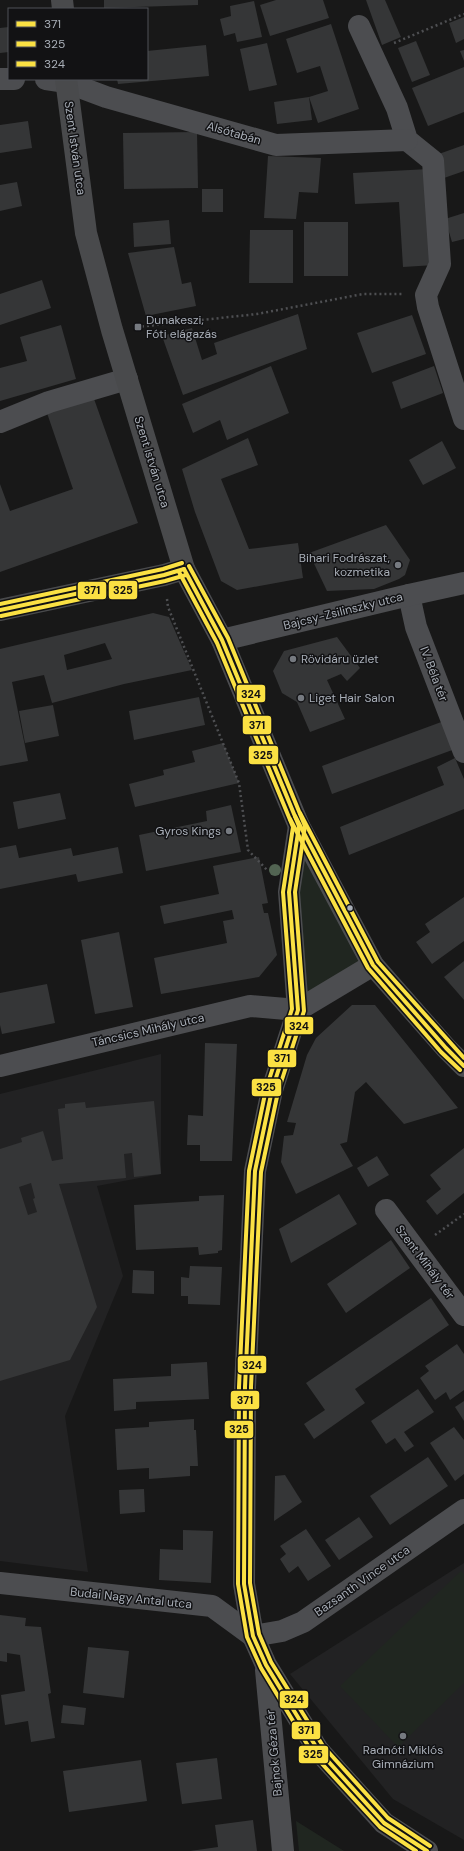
<svg xmlns="http://www.w3.org/2000/svg" width="464" height="1851" viewBox="0 0 464 1851" font-family="'DM Sans',sans-serif">
<style>
.built{fill:#222223}
.green{fill:#202620}
.building{fill:#353637;fill-rule:evenodd}
.lines{fill:none;stroke-linecap:round;stroke-linejoin:round}
.path{stroke:#4e4f52;stroke-width:2.5;stroke-dasharray:2 3;stroke-linecap:butt}
.minor{stroke:#4c4d50;stroke-width:22}
.major{stroke:#494a4c;stroke-width:22}
.bus-1-casing{stroke:#121214;stroke-width:7}
.bus-2-casing{stroke:#121214;stroke-width:7}
.bus-3-casing{stroke:#121214;stroke-width:7}
.bus-1{stroke:#fbe143;stroke-width:4}
.bus-2{stroke:#fbe143;stroke-width:4}
.bus-3{stroke:#fbe143;stroke-width:4}
.tree{fill:#526452}
.poi-dot{fill:#767a80;stroke:#121214;stroke-width:1.5}
.bus-dot{fill:#a9afb8;stroke:#121214;stroke-width:1.5}
.labels{text-anchor:middle;dominant-baseline:central;stroke-width:3;stroke-linejoin:round;paint-order:stroke}
.street-label{font-size:12px;fill:#a9afb8;stroke:#121214}
.poi-label{font-size:12px;fill:#a9afb8;stroke:#121214;text-anchor:start}
.line-badge{stroke:#121214;stroke-width:1.5}
.pale-badge-label{font-size:11px;text-anchor:middle;font-weight:bold;fill:#111}
</style>
<rect width="100%" height="100%" fill="#181818"/>
<g class="built">
<path d="M161 1054V1174L97 1186 123 1276 65 1416 88 1572 0 1561V1094Z"/>
<path d="M464 1563V1840L393 1799 290 1674Z"/>
</g>
<g class="green">
<path d="M299 826 373 965 298 1010Z"/>
<path d="M461 1571 464 1574V1683L398 1747 340 1686Z"/>
<path d="M296 1821 344 1851H299Z"/>
</g>
<g class="building">
<path d="M104 0H198V5L104 8Z"/>
<path d="M276 0H323L329 18 270 36 260 5Z"/>
<path d="M366 0H385L401 37 382 45Z"/>
<path d="M254 1 262 37 237 42 235 33 224 36 220 19 231 16 230 6Z"/>
<path d="M464 17V39L456 43 449 23Z"/>
<path d="M331 24 359 109 318 123 309 97 328 91 320 66 297 73 286 39Z"/>
<path d="M9 27V52L0 53V28Z"/>
<path d="M416 41 430 75 412 82 398 48Z"/>
<path d="M267 43 277 85 249 91 240 49Z"/>
<path d="M206 45 209 76 118 84 117 79H147V51Z"/>
<path d="M464 50V61L460 51Z"/>
<path d="M464 67V112L428 126 412 88Z"/>
<path d="M309 97 312 120 277 124 274 102Z"/>
<path d="M28 121 32 148 0 153V125Z"/>
<path d="M197 132 198 188 124 189 123 133Z"/>
<path d="M464 145V171L444 178 436 155Z"/>
<path d="M268 156 321 158 318 193 299 192 296 219 264 218Z"/>
<path d="M429 169 435 265 403 267 399 202 355 204 353 173Z"/>
<path d="M17 182 22 206 0 211V185Z"/>
<rect x="202" y="189" width="21" height="23"/>
<path d="M464 213V239L452 242 445 219Z"/>
<path d="M169 220 171 244 134 247 133 223Z"/>
<rect x="304" y="222" width="44" height="54"/>
<path d="M250 230H293V283H249Z"/>
<path d="M174 247 182 284 191 282 196 306 146 316 128 253Z"/>
<path d="M42 280 51 308 0 325V294Z"/>
<path d="M298 314 307 349 183 395 162 336 192 328 202 360 217 354 214 343Z"/>
<path d="M412 315 426 354 372 373 357 333Z"/>
<path d="M61 325 76 379 0 401V368L27 361 20 337Z"/>
<path d="M271 366 289 413 227 440 220 420 193 433 182 404Z"/>
<path d="M434 366 443 393 401 409 392 382Z"/>
<path d="M93 396 138 523 0 572V484L10 511 73 489 47 413Z"/>
<path d="M248 438 258 465 221 479 249 549 298 543 303 578 237 590 221 581 195 512 182 469Z"/>
<path d="M442 441 456 468 423 485 409 460Z"/>
<path d="M386 525 410 560 405 575 399 579 374 589 327 591 309 553Z"/>
<path d="M153 613 169 617 192 670 124 684 52 703 44 675 12 682 28 761 0 766V649ZM105 643 112 659 67 670 64 655Z"/>
<path d="M337 637 360 668 347 681 341 674 327 680 345 719 310 732 297 702 282 693 273 671 284 651Z"/>
<path d="M199 697 205 725 134 740 129 711Z"/>
<path d="M53 705 59 736 25 743 19 711Z"/>
<path d="M444 721 455 749 332 794 322 766Z"/>
<path d="M223 743 239 783 135 807 129 784 164 775 163 770 195 762 192 751Z"/>
<path d="M455 758 464 779V809L349 855 340 827 444 785 437 767Z"/>
<path d="M60 793 66 819 18 829 13 802Z"/>
<path d="M231 805 241 852 146 871 139 835 207 821 206 811Z"/>
<path d="M16 845 19 858 71 848 73 856 118 847 123 873 78 882 76 874 0 889V848Z"/>
<path d="M259 857 268 903 262 904 264 913H268L277 955 259 977 161 994 154 958 227 943 223 921 234 919 232 910 164 924 160 906 219 894 213 866Z"/>
<path d="M464 897V941L432 964 416 942 430 932 425 924Z"/>
<path d="M119 932 133 1007 95 1014 81 940Z"/>
<path d="M464 961V1000L444 977Z"/>
<path d="M47 984 55 1023 2 1034 0 1025V993Z"/>
<path d="M352 1005H375L458 1108 404 1124 366 1082 355 1092 347 1142 340 1144 353 1166 296 1194 281 1162 284 1136 293 1135 296 1123 287 1122 307 1055 316 1038Z"/>
<path d="M205 1043 237 1044 232 1161H200V1145H187L188 1115 203 1116Z"/>
<path d="M154 1101 161 1174 134 1177 132 1153 124 1154 126 1178 59 1184 97 1307 70 1360 0 1381V1149L22 1142 21 1138 43 1131 52 1161 63 1159 58 1109 65 1108V1104L85 1102 86 1108ZM31 1183 35 1198 33 1199 37 1212 28 1215 19 1187Z"/>
<path d="M464 1148V1193L437 1215 426 1201 441 1189 430 1175Z"/>
<path d="M377 1156 389 1175 368 1187 357 1168Z"/>
<path d="M339 1194 357 1224 291 1263 279 1229Z"/>
<path d="M224 1195 222 1250 218 1251V1253L199 1255 198 1247 136 1250 134 1205 199 1201V1196Z"/>
<path d="M391 1240 410 1268 346 1313 327 1284Z"/>
<path d="M190 1266 222 1267 220 1305 188 1304V1296H181V1277L189 1278Z"/>
<path d="M133 1270 154 1271V1294L132 1293Z"/>
<path d="M431 1298 449 1325 355 1389 365 1403 314 1439 304 1424 325 1410 306 1383Z"/>
<path d="M457 1344 464 1354V1390L450 1400 446 1392 435 1400 420 1378 429 1371 425 1366Z"/>
<path d="M207 1362 209 1399 136 1402V1409L114 1411 113 1379 171 1376V1364Z"/>
<path d="M418 1389 434 1412 404 1432 414 1446 405 1452 395 1438 386 1444 371 1421Z"/>
<path d="M464 1401V1421L455 1407Z"/>
<path d="M194 1419V1430H196L198 1466H190V1476L149 1479V1468L117 1470 115 1429 149 1427V1422Z"/>
<path d="M454 1427 464 1440V1474L455 1481 430 1443Z"/>
<path d="M428 1457 448 1486 390 1525 370 1496Z"/>
<path d="M285 1475 302 1502 274 1521 275 1476Z"/>
<path d="M144 1489 145 1512 120 1514 119 1490Z"/>
<path d="M359 1517 373 1537 339 1560 325 1540Z"/>
<path d="M306 1529 331 1566 308 1581 298 1566 289 1573 280 1559 286 1554 280 1546Z"/>
<path d="M183 1530 213 1531 211 1583 159 1580 160 1549 183 1550Z"/>
<path d="M0 1615 26 1618 25 1626 41 1627 51 1693 48 1694 55 1738 31 1742 28 1721 5 1725 1 1695 25 1691 20 1655 7 1653V1662L0 1661Z"/>
<path d="M88 1647 129 1651 124 1698 83 1693Z"/>
<path d="M63 1705 86 1708 84 1725 61 1723Z"/>
<path d="M217 1758 222 1799 182 1804 176 1763Z"/>
<path d="M141 1760 147 1801 69 1812 63 1771Z"/>
<path d="M253 1820 257 1851H190L218 1847 215 1825Z"/>
</g>
<g class="lines">
<g class="path">
<path d="M394 43 464 14"/>
<path d="M137 327 257 314 363 294H402"/>
<path d="M167 599 168 607 239 783 248 850 267 870"/>
<path d="M435 1235 464 1214"/>
</g>
<g class="minor">
<path d="M359 26 397 108 407 140 433 161 440 264 426 295 428 307 464 419"/>
<path d="M0 79H14"/>
<path d="M46 79 66 82 106 97 276 145 407 140"/>
<path d="M0 422 49 402 127 379"/>
<path d="M184 569 222 640 299 826 373 965 446 1048 464 1066"/>
<path d="M409 595 416 627 464 752"/>
<path d="M222 640 409 595 464 583"/>
<path d="M373 965 298 1010 272 1090 255 1171 245 1387 244 1584 253 1636 266 1665 318 1750 384 1823 427 1851"/>
<path d="M298 1010 289 892 299 826"/>
<path d="M0 1066 250 1006 298 1010"/>
<path d="M386 1210 464 1315"/>
<path d="M0 1583 212 1606 253 1636 282 1631 303 1622 464 1510"/>
<path d="M266 1670 283 1851"/>
</g>
<g class="major">
<path d="M62 0 63 9"/>
<path d="M0 610 164 575 184 569 112 330 86 233 66 79"/>
</g>
<defs>
<g id="bus-1">
<path d="M184 569 222 640 299 826 289 892 298 1010 272 1090 255 1171 245 1387 244 1584 253 1636 266 1665 318 1750 384 1823 427 1851"/>
<path d="M0 610 164 575 184 569"/>
<path d="M295 816 373 965 446 1048 464 1066"/>
</g>
<g id="bus-2">
<path d="M179 572 217 643 293 827 283 892 292 1009 266 1089 249 1171 239 1387 238 1584 247 1637 261 1668 313 1754 380 1827 416 1851"/>
<path d="M1 616 165 581 186 575"/>
<path d="M290 819 368 968 441 1052 460 1070"/>
</g>
<g id="bus-3">
<path d="M189 566 228 638 305 826 295 892 304 1011 278 1092 261 1172 251 1387 250 1583 259 1634 271 1662 323 1746 388 1818 430 1846"/>
<path d="M0 604 163 569 182 563"/>
<path d="M300 813 378 962 464 1058"/>
</g>
</defs>
<use href="#bus-1" class="bus-1-casing"/>
<use href="#bus-2" class="bus-2-casing"/>
<use href="#bus-3" class="bus-3-casing"/>
<use href="#bus-1" class="bus-1"/>
<use href="#bus-2" class="bus-2"/>
<use href="#bus-3" class="bus-3"/>
</g>
<circle class="tree" cx="275" cy="870" r="6"/>
<g class="poi-dot">
<rect x="134" y="323" width="8" height="8" rx="2"/>
<circle cx="398" cy="565" r="4"/>
<circle cx="293" cy="659" r="4"/>
<circle cx="301" cy="698" r="4"/>
<circle cx="229" cy="831" r="4"/>
<circle cx="403" cy="1736" r="4"/>
</g>
<circle class="bus-dot" cx="350" cy="908" r="3.5"/>
<g class="labels">
<g class="street-label">
<text transform="translate(234 133) rotate(16)">Alsótabán</text>
<text transform="translate(75 148) rotate(82)">Szent István utca</text>
<text transform="translate(152 462) rotate(73)">Szent István utca</text>
<text transform="translate(343 611) rotate(-14)">Bajcsy-Zsilinszky utca</text>
<text transform="translate(434 674) rotate(69)">IV. Béla tér</text>
<text transform="translate(148 1030) rotate(-13)">Táncsics Mihály utca</text>
<text transform="translate(425 1262) rotate(53)">Szent Mihály tér</text>
<text transform="translate(362 1581) rotate(-35)">Bazsanth Vince utca</text>
<text transform="translate(131 1598) rotate(6)">Budai Nagy Antal utca</text>
<text transform="translate(274 1753) rotate(-95)">Bajnok Géza tér</text>
</g>
<g class="poi-label">
<text x="146" y="320">Dunakeszi,<tspan x="146" dy="14">Fóti elágazás</tspan></text>
<text x="390" y="558" text-anchor="end">Bihari Fodrászat,<tspan x="390" dy="14">kozmetika</tspan></text>
<text x="301" y="659">Rövidáru üzlet</text>
<text x="309" y="698">Liget Hair Salon</text>
<text x="221" y="831" text-anchor="end">Gyros Kings</text>
<text x="403" y="1750" text-anchor="middle">Radnóti Miklós<tspan x="403" dy="14">Gimnázium</tspan></text>
</g>
</g>
<g class="line-badge">
<rect x="108" y="580" width="30" height="20" rx="4" fill="#fbe143"/>
<rect x="77" y="581" width="30" height="19" rx="4" fill="#fbe143"/>
<rect x="236" y="684" width="30" height="19" rx="4" fill="#fbe143"/>
<rect x="242" y="715" width="30" height="20" rx="4" fill="#fbe143"/>
<rect x="248" y="745" width="31" height="20" rx="4" fill="#fbe143"/>
<rect x="284" y="1016" width="30" height="19" rx="4" fill="#fbe143"/>
<rect x="267" y="1049" width="30" height="19" rx="4" fill="#fbe143"/>
<rect x="251" y="1078" width="31" height="19" rx="4" fill="#fbe143"/>
<rect x="237" y="1355" width="30" height="19" rx="4" fill="#fbe143"/>
<rect x="230" y="1390" width="30" height="20" rx="4" fill="#fbe143"/>
<rect x="224" y="1420" width="30" height="19" rx="4" fill="#fbe143"/>
<rect x="279" y="1690" width="30" height="19" rx="4" fill="#fbe143"/>
<rect x="291" y="1721" width="30" height="19" rx="4" fill="#fbe143"/>
<rect x="298" y="1745" width="31" height="19" rx="4" fill="#fbe143"/>
</g>
<g class="pale-badge-label">
<text x="123" y="594">325</text>
<text x="92" y="594">371</text>
<text x="251" y="698">324</text>
<text x="257" y="729">371</text>
<text x="263" y="759">325</text>
<text x="299" y="1030">324</text>
<text x="282" y="1062">371</text>
<text x="266" y="1091">325</text>
<text x="252" y="1369">324</text>
<text x="245" y="1404">371</text>
<text x="239" y="1433">325</text>
<text x="294" y="1703">324</text>
<text x="306" y="1734">371</text>
<text x="313" y="1758">325</text>
</g>
<rect x="8" y="8" width="140" height="72" fill="#121214" stroke="#4e5156"/>
<rect x="16" y="21" width="20" height="6" fill="#fbe143" stroke="#4e5156"/>
<text x="44" y="28" font-size="12" fill="#a9afb8">371</text>
<rect x="16" y="41" width="20" height="6" fill="#fbe143" stroke="#4e5156"/>
<text x="44" y="48" font-size="12" fill="#a9afb8">325</text>
<rect x="16" y="61" width="20" height="6" fill="#fbe143" stroke="#4e5156"/>
<text x="44" y="68" font-size="12" fill="#a9afb8">324</text>
</svg>
